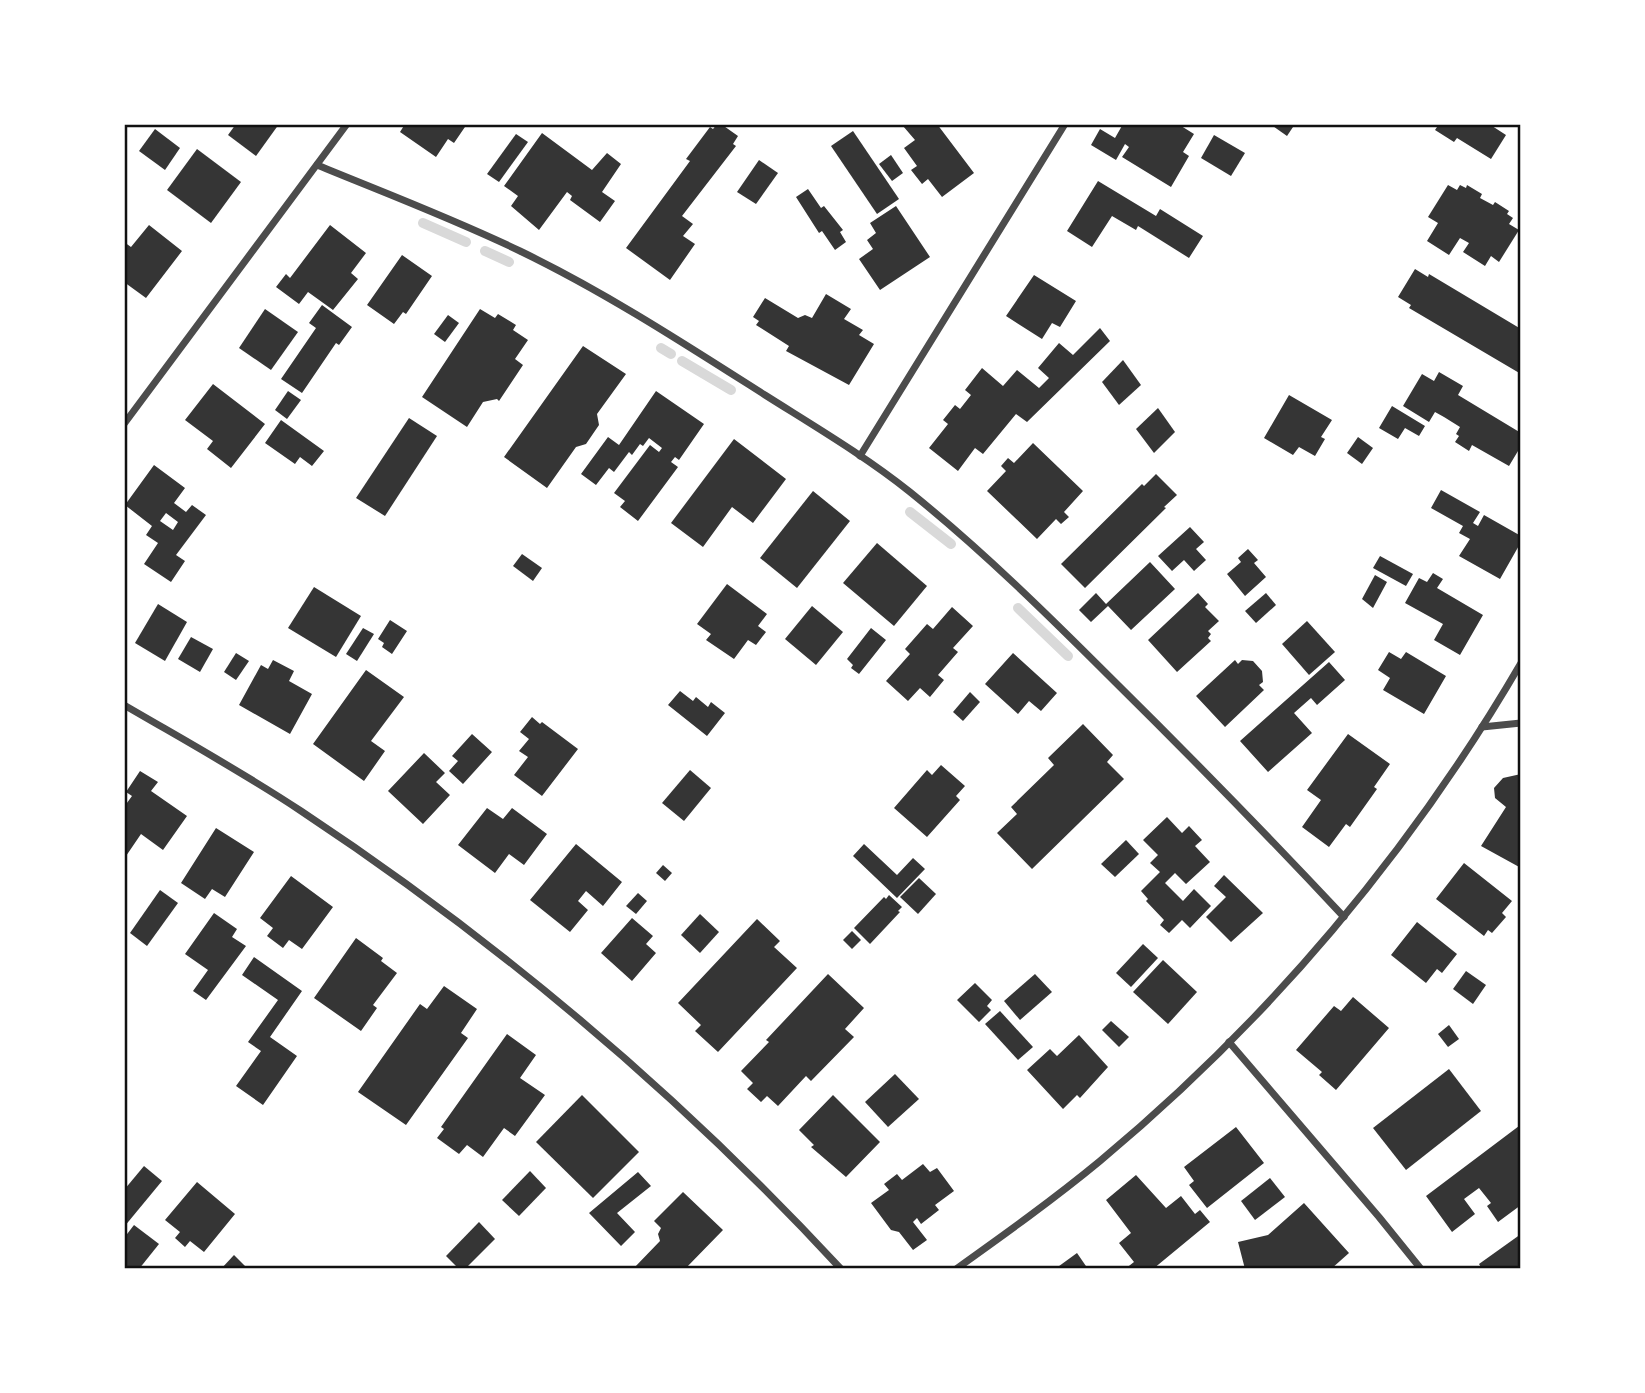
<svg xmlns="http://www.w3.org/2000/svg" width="1645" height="1393" viewBox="0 0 1645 1393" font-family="'Golos Text',sans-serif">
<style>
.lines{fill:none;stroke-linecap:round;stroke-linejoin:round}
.stream{stroke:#d9d9d9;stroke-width:10}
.building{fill:#353535;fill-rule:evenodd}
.minor{stroke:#4c4c4c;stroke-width:7}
.neatline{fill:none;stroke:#111;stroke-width:2.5}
</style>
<rect width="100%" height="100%" fill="#fff"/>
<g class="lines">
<g class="stream">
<path d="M423 223 466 242"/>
<path d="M485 251 509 262"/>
<path d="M661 348 671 354"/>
<path d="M682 361 731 390"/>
<path d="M910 512 951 544"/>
<path d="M1018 608 1068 656"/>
</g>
</g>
<g class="building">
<path d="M236 124H279L256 156 228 135Z"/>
<path d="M405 124H467L454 143 448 139 436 157 400 132Z"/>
<path d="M717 124H721L738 136 733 144 736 146 682 216 693 224 683 236 695 244 670 280 626 248 690 161 686 159 710 127 713 129Z"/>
<path d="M905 124H937L974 173 942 197 928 179 922 184 911 170 917 166 904 148 915 140 903 126Z"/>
<path d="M1123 124H1178L1194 134 1183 152 1189 156 1171 187 1122 157 1129 147 1125 144 1116 160 1091 145 1100 129 1115 138Z"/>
<path d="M1270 124H1295L1287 136Z"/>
<path d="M1439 124H1489L1506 135 1491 159 1457 138 1454 142 1435 130Z"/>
<path d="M155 129 180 148 165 170 139 151Z"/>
<path d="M853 131 899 199 877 214 831 146Z"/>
<path d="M542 133 592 170 607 153 621 164 602 192 615 201 600 222 570 200 572 196 567 192 539 230 511 206 518 196 504 186Z"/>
<path d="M516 134 528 142 499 182 487 174Z"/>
<path d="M1214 135 1245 153 1231 176 1201 158Z"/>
<path d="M197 149 241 182 211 223 167 190Z"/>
<path d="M891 155 903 173 892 181 879 164Z"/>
<path d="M759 160 778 173 756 204 737 192Z"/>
<path d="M1098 181 1156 216 1160 209 1203 236 1189 258 1138 226 1136 230 1112 216 1092 247 1067 231Z"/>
<path d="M1448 185 1457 190 1460 185 1466 188 1467 185 1482 194 1480 198 1493 205 1495 202 1509 211 1507 214 1513 218 1509 224 1519 230 1499 262 1491 256 1485 266 1463 252 1469 243 1460 238 1449 255 1427 241 1438 223 1428 217Z"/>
<path d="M808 189 821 208 824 206 843 230 840 232 846 242 835 250 822 231 819 233 796 197Z"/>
<path d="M896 206 930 257 880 290 859 259 873 249 867 240 876 233 870 223Z"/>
<path d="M149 225 182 251 146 298 124 282V242L131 247Z"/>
<path d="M330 225 366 253 351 273 358 279 333 310 308 292 299 304 276 287 286 274 290 278Z"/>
<path d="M402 255 432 276 406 314 403 312 394 324 367 305Z"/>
<path d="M1415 269 1428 277 1429 274 1521 329V374L1409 308 1411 305 1398 297Z"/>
<path d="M1034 275 1076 301 1060 327 1052 323 1042 339 1006 316Z"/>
<path d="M826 294 851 309 844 319 863 330 859 335 874 344 849 385 786 351 789 346 756 325 759 321 753 317 765 298 798 318 805 315 812 318Z"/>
<path d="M322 305 352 327 339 345 336 343 302 393 281 379 316 328 309 323Z"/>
<path d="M265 309 298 332 271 370 239 348Z"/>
<path d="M480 309 495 318 498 314 516 325 513 330 528 340 515 359 523 365 499 401 497 399 483 402 467 427 422 397Z"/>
<path d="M448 315 459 323 445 342 434 334Z"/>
<path d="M1100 328 1110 341 1027 422 1016 414 983 454 975 448 958 471 929 448 948 424 943 420 955 405 960 409 971 395 965 390 982 368 1003 386 1017 370 1039 388 1049 378 1038 368 1059 343 1073 355Z"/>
<path d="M583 346 626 374 597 414 599 425 586 444 576 447 547 488 504 457Z"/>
<path d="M1123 360 1141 385 1119 405 1102 382Z"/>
<path d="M1439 372 1463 386 1458 395 1521 433V446L1509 466 1472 445 1469 451 1455 442 1459 436 1456 434 1460 427 1444 417 1435 412 1429 422 1403 406 1422 374 1434 381Z"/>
<path d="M213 384 265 424 231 468 207 449 213 441 185 420Z"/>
<path d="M288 391 301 400 287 419 275 410Z"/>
<path d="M656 391 704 424 679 460 675 457 671 462 678 467 638 521 620 507 625 501 614 493 650 445 659 452 662 448 649 438 643 446 640 444 632 455 629 452 614 472 609 468 596 485 581 474 608 437 619 445Z"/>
<path d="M1289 395 1332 420 1321 437 1325 439 1315 456 1299 447 1293 455 1264 438Z"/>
<path d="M1392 406 1425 426 1419 436 1405 428 1398 439 1379 428Z"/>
<path d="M1158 408 1175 432 1154 453 1136 429Z"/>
<path d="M409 418 437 436 385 516 356 498Z"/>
<path d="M281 420 324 451 312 466 300 457 295 464 265 443Z"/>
<path d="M1358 437 1373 448 1362 464 1347 453Z"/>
<path d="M734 439 786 479 753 523 732 507 703 547 671 523Z"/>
<path d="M1033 443 1083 491 1064 512 1069 517 1061 524 1056 519 1037 539 987 491 1006 471 1001 466 1008 458 1014 463Z"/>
<path d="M154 465 185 488 174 503 186 512 192 505 206 515 176 555 185 561 171 582 144 564 158 543 146 535 152 526 125 505ZM166 513 178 522 173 530 160 521Z"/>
<path d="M1156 474 1177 495 1164 507 1166 508 1085 588 1061 564 1142 484 1144 486Z"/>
<path d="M1441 490 1480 512 1473 523 1478 526 1484 515 1521 536V542L1500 579 1459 556 1470 539 1459 533 1463 526 1431 508Z"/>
<path d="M813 491 850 521 797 588 760 558Z"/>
<path d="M1190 527 1204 542 1196 549 1206 560 1194 571 1184 560 1172 571 1158 556Z"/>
<path d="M877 543 927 586 894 626 843 583Z"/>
<path d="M1248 549 1258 560 1254 563 1266 577 1245 596 1227 574 1241 562 1238 558Z"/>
<path d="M522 554 542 568 533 581 513 566Z"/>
<path d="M1380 556 1413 574 1406 586 1373 568Z"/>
<path d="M1150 562 1175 589 1131 630 1108 606 1091 622 1079 610 1096 593 1106 604Z"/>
<path d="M1433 573 1443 579 1437 588 1483 615 1460 655 1434 640 1443 624 1405 603 1419 578 1427 582Z"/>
<path d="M1375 575 1387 582 1373 608 1362 599Z"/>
<path d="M727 584 767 614 758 626 766 632 756 645 748 640 734 659 706 640 711 634 697 624Z"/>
<path d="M314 587 361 616 336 657 288 628Z"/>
<path d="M1198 593 1208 604 1205 607 1219 621 1208 631 1211 634 1208 638 1211 641 1177 672 1148 640Z"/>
<path d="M1266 593 1276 605 1256 623 1245 611Z"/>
<path d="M158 604 187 622 165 661 135 643Z"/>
<path d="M812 606 843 632 816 665 785 639Z"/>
<path d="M952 607 973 626 953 648 958 652 938 675 944 680 930 697 920 688 908 701 886 681 910 654 905 649 927 624 933 629Z"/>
<path d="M390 620 407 631 392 654 382 647 384 643 378 639Z"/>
<path d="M1307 621 1335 652 1309 675 1282 644Z"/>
<path d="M363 628 374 634 357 661 346 654Z"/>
<path d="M871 628 886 640 859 674 851 668 853 665 847 659Z"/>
<path d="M191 637 213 649 200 672 178 659Z"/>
<path d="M1389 652 1401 659 1406 652 1446 676 1424 714 1383 690 1390 678 1378 670Z"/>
<path d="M236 653 249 661 236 680 224 672Z"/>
<path d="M1013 653 1057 693 1041 711 1029 701 1018 714 985 684Z"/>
<path d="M273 660 294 671 289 681 312 694 290 734 239 705 261 665 268 669Z"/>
<path d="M1235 660 1238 664 1242 660 1253 661 1262 671 1263 682 1259 685 1264 690 1225 727 1196 696Z"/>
<path d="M1329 662 1345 680 1317 705 1311 698 1294 713 1312 733 1268 772 1240 741Z"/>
<path d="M366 670 404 697 371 741 385 751 364 781 313 744Z"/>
<path d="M680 691 693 701 696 697 708 707 711 702 725 713 707 736 668 705Z"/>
<path d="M970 692 980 702 963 721 953 712Z"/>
<path d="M532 717 540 724 542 722 578 749 542 796 514 775 528 757 519 751 529 739 520 732Z"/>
<path d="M1083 724 1113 755 1107 762 1124 779 1032 869 997 833 1017 814 1011 807 1054 765 1048 758Z"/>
<path d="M472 734 492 752 463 784 449 771 458 761 452 756Z"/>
<path d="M1348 734 1390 764 1374 787 1377 789 1350 827 1346 824 1329 847 1302 827 1321 800 1307 790Z"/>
<path d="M424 753 445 773 436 782 450 795 423 824 388 791Z"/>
<path d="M941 765 965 786 956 796 960 800 927 837 894 808 927 770 932 775Z"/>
<path d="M690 770 711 788 684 821 662 803Z"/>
<path d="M140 771 158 782 151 791 187 816 163 850 141 834 124 859V807L132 796 126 792Z"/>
<path d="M1521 774V868L1481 846 1506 807 1495 798 1494 788 1503 778Z"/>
<path d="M487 808 503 819 512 808 547 834 524 865 509 854 495 873 458 845Z"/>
<path d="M1167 817 1182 833 1189 826 1202 840 1195 846 1210 862 1186 884 1175 873 1165 883 1183 901 1194 889 1211 906 1190 928 1182 920 1169 933 1160 925 1164 920 1146 901 1148 899 1141 891 1160 872 1150 863 1158 855 1143 840Z"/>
<path d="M216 828 254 852 225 897 212 889 205 899 181 883Z"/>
<path d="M1126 840 1139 854 1115 877 1101 864Z"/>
<path d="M576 844 622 882 603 906 586 891 578 901 588 910 570 932 530 900Z"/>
<path d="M864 844 897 875 913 858 925 869 897 898 853 856Z"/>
<path d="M1464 863 1512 901 1502 913 1506 917 1492 933 1488 930 1484 936 1436 899Z"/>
<path d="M663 865 672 873 665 881 656 873Z"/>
<path d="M1224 875 1263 913 1231 942 1206 917 1226 897 1214 886Z"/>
<path d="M291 876 333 907 302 949 289 940 283 948 267 936 273 928 260 918Z"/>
<path d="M919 878 936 894 918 914 900 897Z"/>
<path d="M160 890 178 903 147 946 130 933Z"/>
<path d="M638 893 647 901 636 914 626 906Z"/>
<path d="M889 895 902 907 898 911 900 912 870 944 854 928 884 897 886 899Z"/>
<path d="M214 913 237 929 232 937 246 946 206 1000 193 991 208 970 185 954Z"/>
<path d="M700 914 719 932 700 953 681 935Z"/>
<path d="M632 918 653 936 646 944 656 953 632 981 601 953Z"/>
<path d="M757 919 780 941 774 947 797 968 718 1052 695 1031 701 1025 678 1003Z"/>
<path d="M1417 922 1457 954 1442 973 1437 969 1426 983 1391 955Z"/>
<path d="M852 931 861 940 852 949 843 940Z"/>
<path d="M356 938 383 958 381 961 397 973 373 1005 377 1008 361 1031 314 998Z"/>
<path d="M1143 944 1158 958 1131 987 1116 973Z"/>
<path d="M254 957 302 991 270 1037 297 1056 263 1105 236 1086 261 1051 248 1042 278 1000 242 975Z"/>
<path d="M1163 960 1197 992 1168 1024 1133 992Z"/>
<path d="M1466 971 1486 985 1473 1004 1453 989Z"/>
<path d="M828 974 864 1008 845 1029 854 1037 811 1081 806 1076 778 1106 767 1096 761 1102 747 1089 753 1083 741 1071 769 1042 766 1040Z"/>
<path d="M1035 974 1052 992 1020 1020 1004 1001Z"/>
<path d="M975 983 992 1000 987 1006 991 1010 979 1022 957 1000Z"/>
<path d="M444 986 477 1009 461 1033 468 1038 406 1125 358 1092 420 1004 427 1009Z"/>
<path d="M1353 997 1389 1028 1336 1090 1319 1075 1322 1072 1296 1050 1334 1006 1341 1011Z"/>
<path d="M1000 1011 1033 1047 1018 1060 985 1024Z"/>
<path d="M1111 1021 1129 1037 1119 1047 1102 1030Z"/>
<path d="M1449 1025 1459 1039 1448 1047 1438 1034Z"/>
<path d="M507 1034 536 1055 520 1078 545 1095 515 1136 504 1128 483 1157 467 1145 459 1154 437 1138 444 1129 441 1127Z"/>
<path d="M1079 1035 1108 1067 1080 1098 1077 1095 1063 1109 1027 1070 1050 1049 1057 1056Z"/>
<path d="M1449 1069 1481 1111 1406 1170 1373 1128Z"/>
<path d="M895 1074 919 1099 888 1127 865 1102Z"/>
<path d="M582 1095 639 1152 593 1198 536 1142Z"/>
<path d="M833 1095 880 1142 846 1177 811 1147 814 1145 799 1130Z"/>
<path d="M1519 1126 1521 1129V1205L1498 1222 1487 1206 1491 1203 1479 1188 1464 1199 1475 1214 1452 1232 1426 1196Z"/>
<path d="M1236 1127 1264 1163 1207 1208 1189 1185 1194 1181 1184 1167Z"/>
<path d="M923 1164 930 1172 937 1168 954 1191 935 1205 939 1210 921 1224 917 1218 913 1222 927 1240 913 1250 899 1232 891 1230 871 1203 889 1190 884 1184 897 1174 902 1180Z"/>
<path d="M144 1166 162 1181 124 1227V1190Z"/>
<path d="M530 1171 546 1188 519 1216 502 1200Z"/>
<path d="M638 1172 651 1186 617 1213 635 1232 621 1246 589 1213Z"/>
<path d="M1136 1175 1166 1208 1181 1196 1195 1214 1200 1210 1210 1222 1153 1269H1125L1134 1262 1119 1243 1131 1233 1106 1200Z"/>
<path d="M1270 1178 1285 1197 1255 1220 1241 1201Z"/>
<path d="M197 1182 235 1214 204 1252 190 1241 185 1247 175 1238 180 1232 165 1220Z"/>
<path d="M683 1192 723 1230 685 1269H633L660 1241 658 1234 661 1228 654 1221Z"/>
<path d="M1304 1203 1349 1253 1331 1269H1245L1238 1242 1268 1235Z"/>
<path d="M479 1222 495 1239 465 1269H459L446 1256Z"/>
<path d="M134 1225 159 1244 139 1269H127L124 1267V1238Z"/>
<path d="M1521 1234V1269H1482L1479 1264Z"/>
<path d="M1077 1253 1088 1269H1055Z"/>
<path d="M234 1255 248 1269H221Z"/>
</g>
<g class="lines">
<g class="minor">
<path d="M317 165C385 193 454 219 520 251 605 292 685 344 765 395 814 426 865 456 910 492 982 550 1048 615 1114 681 1192 758 1269 837 1344 917"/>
<path d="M124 424 347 124"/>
<path d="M860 456 1065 124"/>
<path d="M124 705C184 740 244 773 301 811 499 942 680 1095 841 1269"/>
<path d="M1482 727 1521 723"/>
<path d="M1229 1042 1379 1217 1421 1269"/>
<path d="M956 1269C1005 1234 1054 1199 1100 1161 1268 1021 1411 852 1521 663"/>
</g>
</g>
<rect width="1645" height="1393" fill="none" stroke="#ffffff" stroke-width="252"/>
<rect x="126" y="126" width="1393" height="1141" class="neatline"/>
</svg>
